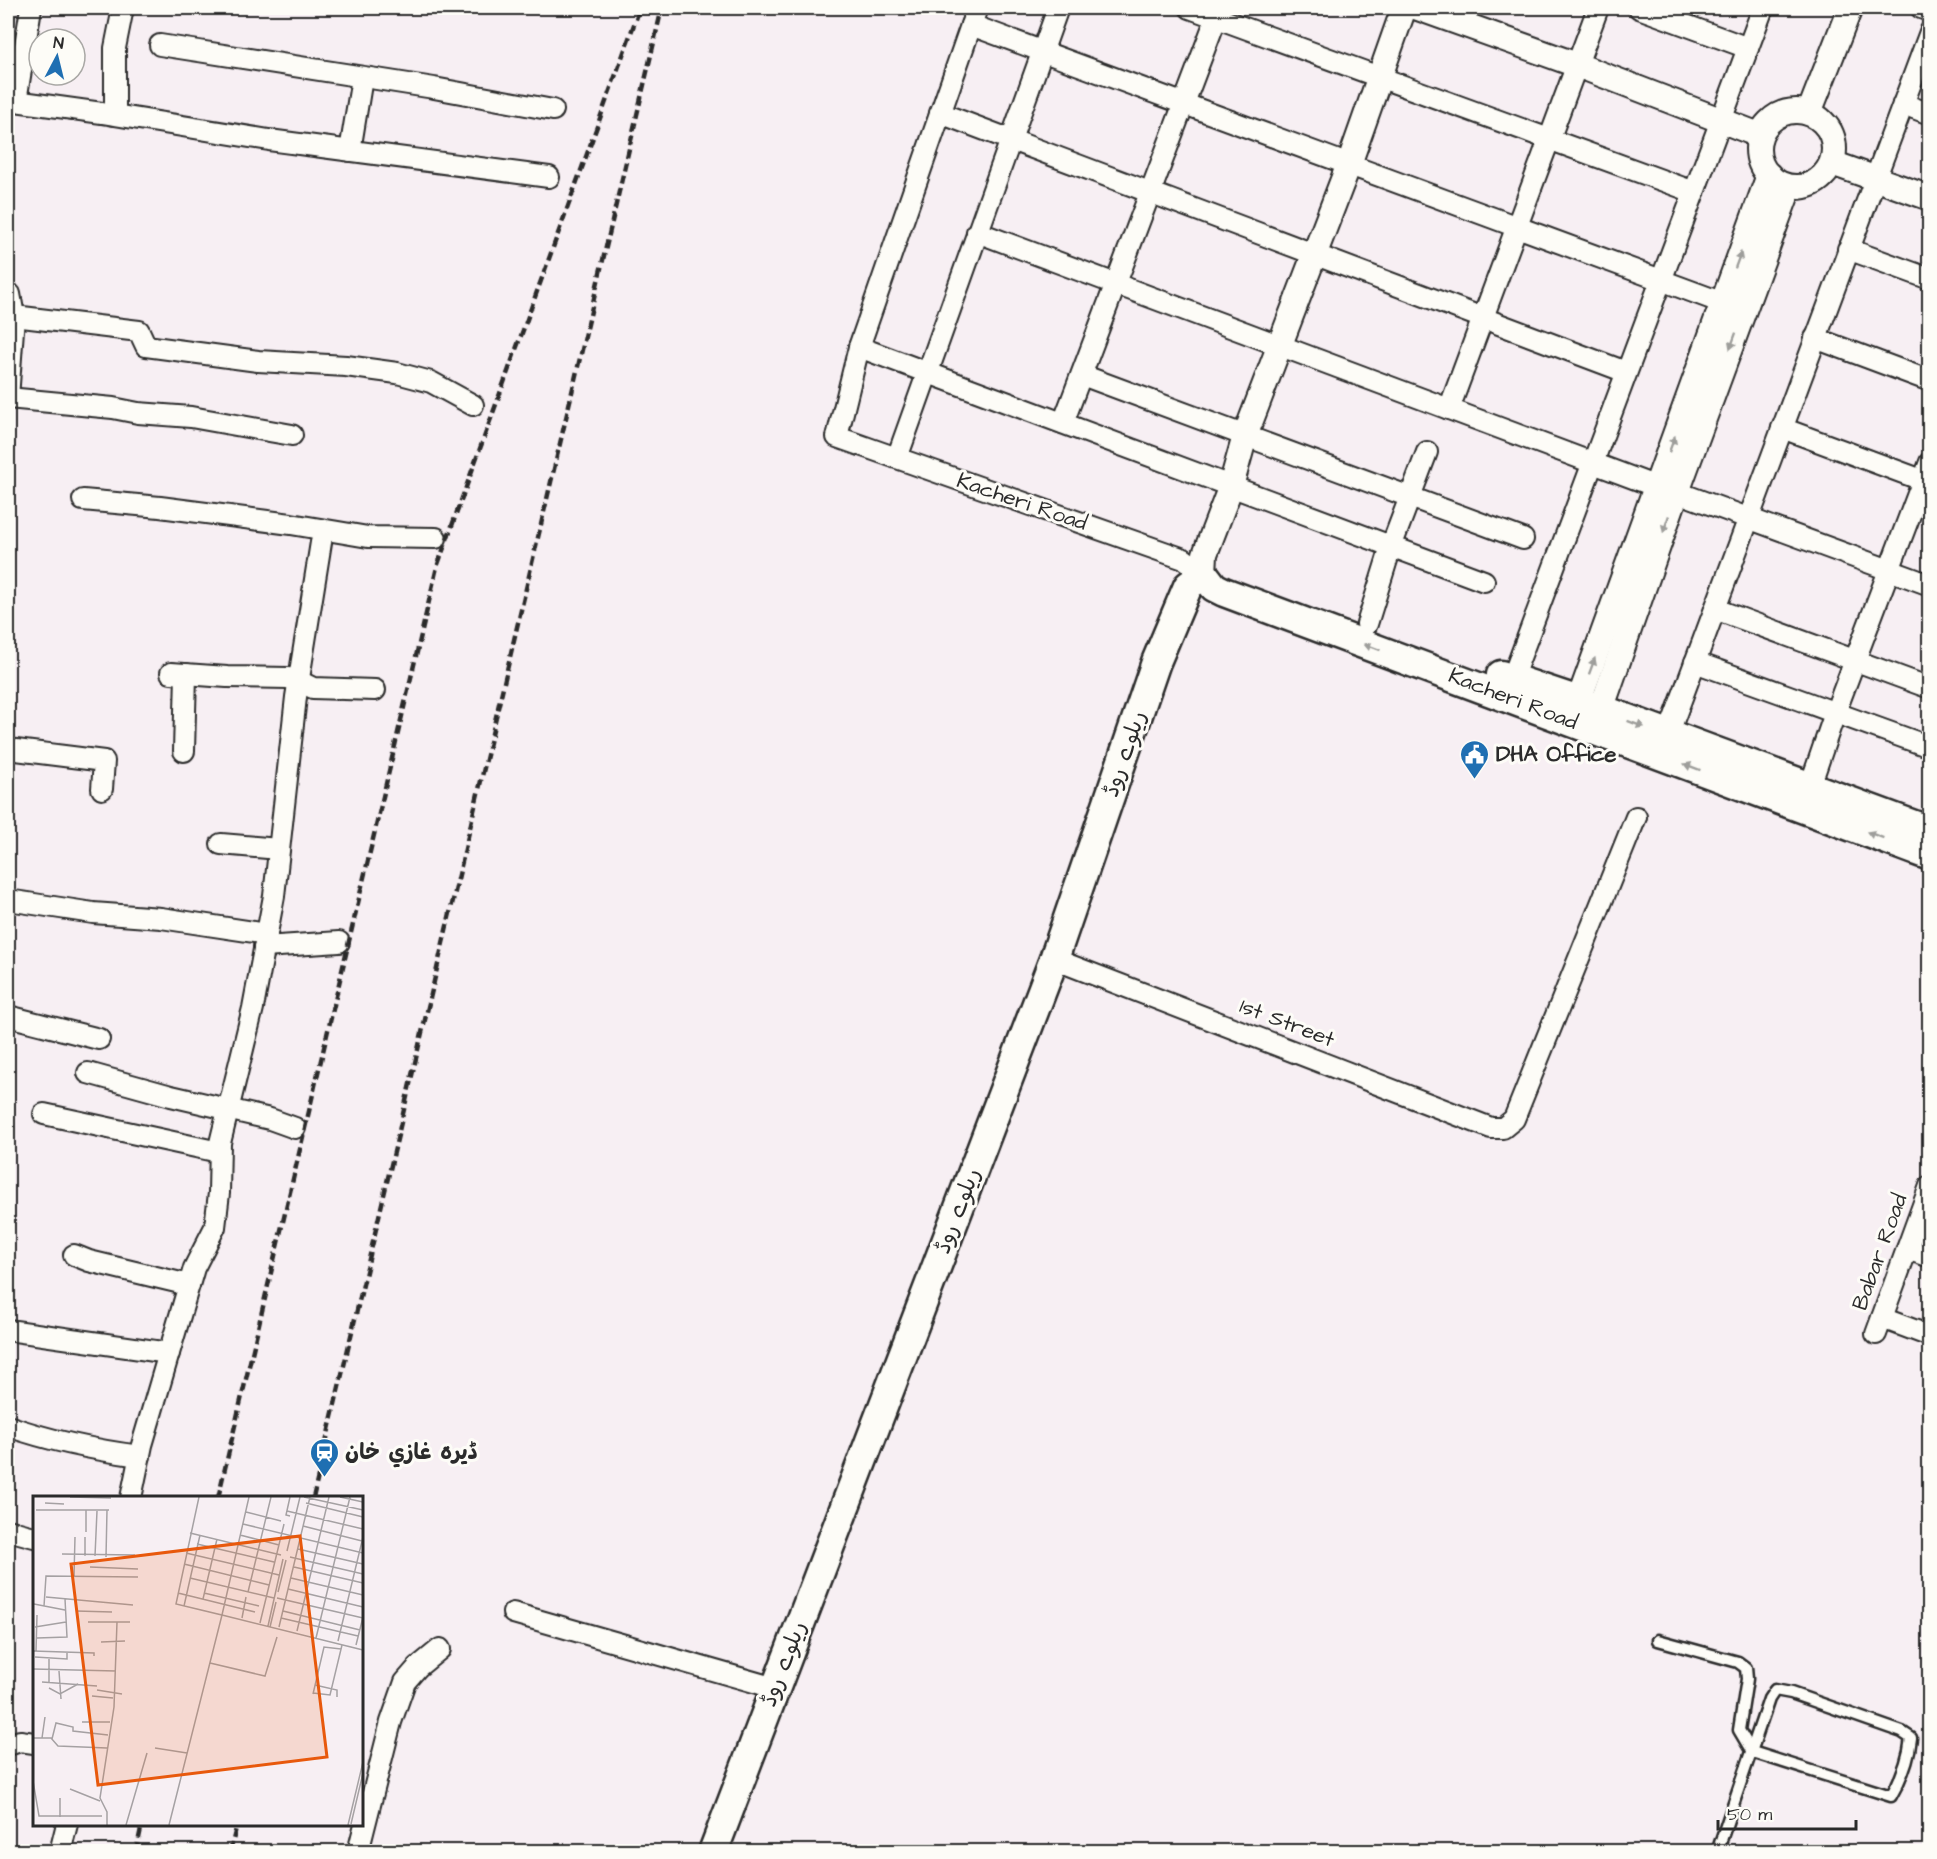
<svg xmlns="http://www.w3.org/2000/svg" width="1937" height="1859" viewBox="0 0 1937 1859" font-family="'Architects Daughter','Playpen Sans Arabic',sans-serif">
<style>
.lines{fill:none;stroke-linecap:round;stroke-linejoin:round}
.service-casing{stroke:#2b2b2b;stroke-width:15}
.minor-casing{stroke:#2b2b2b;stroke-width:24}
.tertiary-casing{stroke:#2b2b2b;stroke-width:28}
.secondary-casing{stroke:#2b2b2b;stroke-width:33}
.service{stroke:#fdfcf7;stroke-width:10}
.minor{stroke:#fdfcf7;stroke-width:20}
.tertiary{stroke:#fdfcf7;stroke-width:24}
.secondary{stroke:#fdfcf7;stroke-width:28}
.rail{stroke:#2b2b2b;stroke-width:4.5;stroke-dasharray:9 4.5;stroke-linecap:butt}
.oneway{fill:#9e9e9b}
.labels{text-anchor:middle;dominant-baseline:central;stroke-width:6;stroke-linejoin:round;paint-order:stroke}
.street-label{font-size:22px;fill:#2b2b2b;stroke:#fdfcf7}
.poi-label{font-size:22px;font-weight:bold;fill:#2b2b2b;stroke:#fdfcf7;text-anchor:start}
.inset-road{fill:none;stroke:#a5a1a3;stroke-width:1.5}
.view{fill:#e8590c;fill-opacity:0.15;stroke:#e8590c;stroke-width:3}
.inset-edge{fill:none;stroke:#2b2b2b;stroke-width:3}
</style>
<rect width="100%" height="100%" fill="#f7eff3"/>
<filter id="ink" filterUnits="userSpaceOnUse"><feTurbulence type="fractalNoise" baseFrequency=".0167" numOctaves="2"/><feDisplacementMap in="SourceGraphic" scale="12" xChannelSelector="R" yChannelSelector="G"/><feConvolveMatrix kernelMatrix="1 2 1 2 8 2 1 2 1" color-interpolation-filters="sRGB"/></filter>
<g filter="url(#ink)">
<g class="lines">
<defs>
<path id="service" d="M1658 1640 1738 1662 1746 1668 1747 1679 1739 1730 1752 1752 1891 1796C1901 1779 1909 1758 1911 1738L1902 1732 1791 1693 1775 1690 1769 1699 1717 1852"/>
<g id="minor">
<path d="M977 8 859 347 837 437 1184 559 1204 574"/>
<path d="M1190 8 1694 192"/>
<path d="M1639 8 1748 48"/>
<path d="M1921 8 1930 11"/>
<path d="M971 25 1723 303"/>
<path d="M160 45 434 88 553 110"/>
<path d="M8 100 102 113 269 140 549 177"/>
<path d="M16 101 31 8"/>
<path d="M1903 104 1930 114"/>
<path d="M940 113 1626 372"/>
<path d="M115 115V48L123 8"/>
<path d="M350 151 362 78"/>
<path d="M977 232 1657 487"/>
<path d="M1848 249 1930 279"/>
<path d="M8 294H10L14 316 139 331 146 346 258 361 346 366 397 373 431 382 473 405"/>
<path d="M1815 338 1930 381"/>
<path d="M859 347 1484 581"/>
<path d="M1082 375 1523 539"/>
<path d="M8 398 113 408 138 413 191 417 292 435"/>
<path d="M8 398 14 316"/>
<path d="M1449 409 1598 8"/>
<path d="M1063 423 1220 8"/>
<path d="M1782 428 1930 483"/>
<path d="M897 458 1058 8"/>
<path d="M1677 492 1930 585"/>
<path d="M83 500 160 507 291 524 368 537 436 538"/>
<path d="M1715 609 1930 688"/>
<path d="M1367 624 1391 547 1427 452"/>
<path d="M1695 662 1930 747"/>
<path d="M171 673 227 677 288 678 299 681 313 688 375 690"/>
<path d="M1512 679 1763 8"/>
<path d="M1668 735 1930 32"/>
<path d="M8 749 104 761 102 789"/>
<path d="M184 751 186 674"/>
<path d="M1810 786 1835 713 1930 462"/>
<path d="M221 844 279 849"/>
<path d="M8 900 93 913 161 918 267 934"/>
<path d="M264 947 339 942"/>
<path d="M1054 959 1491 1128H1503L1514 1119 1636 817"/>
<path d="M8 1016 99 1039"/>
<path d="M88 1073 171 1096 270 1119 295 1128"/>
<path d="M44 1114 219 1152"/>
<path d="M1907 1249 1930 1257"/>
<path d="M74 1255 89 1261 189 1285"/>
<path d="M1882 1318 1930 1336"/>
<path d="M8 1330 169 1353"/>
<path d="M1876 1334 1930 1186"/>
<path d="M8 1426C51 1441 94 1450 140 1456"/>
<path d="M131 1498 142 1445 194 1268 215 1227 219 1193 220 1143 253 1008 274 896 296 697 323 530"/>
<path d="M8 1530 34 1537"/>
<path d="M513 1613 775 1688"/>
<path d="M8 1745 20 1741 34 1743"/>
<path d="M60 1852 67 1824"/>
<path d="M358 1852 391 1722 405 1682 418 1667 440 1649"/>
</g>
<g id="tertiary">
<path d="M1418 8 1577 65 1759 135"/>
<circle cx="1796" cy="149" r="38"/>
<path d="M1809 113 1850 8"/>
<path d="M1832 163 1930 198"/>
<path d="M1204 574 1205 554 1231 486 1245 436 1349 164 1404 8"/>
<path d="M1572 719 1769 175"/>
<path d="M1595 727 1677 492 1789 188"/>
</g>
<g id="secondary">
<path d="M1204 574 1214 587 1224 592 1930 856"/>
<path d="M1501 675 1579 701 1930 831"/>
<path d="M713 1852 1054 959 1156 662 1188 586 1204 574"/>
</g>
</defs>
<use href="#service" class="service-casing"/>
<use href="#minor" class="minor-casing"/>
<use href="#tertiary" class="tertiary-casing"/>
<use href="#secondary" class="secondary-casing"/>
<use href="#service" class="service"/>
<use href="#minor" class="minor"/>
<use href="#tertiary" class="tertiary"/>
<use href="#secondary" class="secondary"/>
<g class="rail">
<path d="M218 1498 437 567 640 8"/>
<path d="M313 1498 662 8"/>
<path d="M136 1852 142 1824"/>
<path d="M230 1852 237 1824"/>
</g>
</g>
<defs><path id="oneway-solid" d="M-6-.8H1V-3.2L6.5 0L1 3.2V.8H-6Z" transform="scale(1.5)"/></defs>
<g class="oneway">
<use href="#oneway-solid" transform="translate(1738 260) rotate(-70)"/>
<use href="#oneway-solid" transform="translate(1733 341) rotate(110)"/>
<use href="#oneway-solid" transform="translate(1672 444) rotate(-70)"/>
<use href="#oneway-solid" transform="translate(1666 524) rotate(109)"/>
<use href="#oneway-solid" transform="translate(1372 647) rotate(-160)"/>
<use href="#oneway-solid" transform="translate(1592 666) rotate(-70)"/>
<use href="#oneway-solid" transform="translate(1636 724) rotate(20)"/>
<use href="#oneway-solid" transform="translate(1692 767) rotate(-159)"/>
<use href="#oneway-solid" transform="translate(1875 835) rotate(-159)"/>
</g>
</g>
<defs>
<symbol id="civic-pin" viewBox="-11 -11 22 30"><path d="M0 17L-7.5 6A9.5 9.5 0 1 1 7.5 6Z" fill="#1f6fb2" stroke="#fdfcf7"/><path d="M-.6-6.5H3V-4.5H.6V-3L4-1V1h2V6H-6V1h2V-1L-.6-3ZM-1.2 2.5V6h2.4V2.5Z" fill="#fff"/></symbol>
<symbol id="station-pin" viewBox="-11 -11 22 30"><path d="M0 17L-7.5 6A9.5 9.5 0 1 1 7.5 6Z" fill="#1f6fb2" stroke="#fdfcf7"/><path d="M-3-6H3Q5-6 5-4V2Q5 4 3 4L4.5 6H3L1.5 4h-3L-3 6H-4.5L-3 4Q-5 4-5 2V-4Q-5-6-3-6ZM-3.5-4v3h7v-3ZM-3.5 1v1.5H-2V1ZM2 1v1.5H3.5V1Z" fill="#fff"/></symbol>
</defs>
<g fill-rule="evenodd">
<use href="#civic-pin" x="1458" y="738" width="33" height="45"/>
<use href="#station-pin" x="308" y="1436" width="33" height="45"/>
</g>
<g class="labels">
<g class="street-label">
<text transform="translate(1022 502) rotate(19)">Kacheri Road</text>
<text transform="translate(1513 699) rotate(21)">Kacheri Road</text>
<text transform="translate(1125 754) rotate(-71)">ریلوے روڈ</text>
<text transform="translate(1287 1023) rotate(21)">1st Street</text>
<text transform="translate(958 1211) rotate(-69)">ریلوے روڈ</text>
<text transform="translate(1880 1252) rotate(-70)">Babar Road</text>
<text transform="translate(784 1664) rotate(-69)">ریلوے روڈ</text>
</g>
<g class="poi-label">
<text x="1496" y="754">DHA Office</text>
<text x="345" y="1452">ڈيره غازي خان</text>
</g>
</g>
<g transform="translate(33 1496)">
<rect width="330" height="330" fill="#f7eff3"/>
<path class="inset-road" d="M37 1 78 2M166 1 143 108 189 119 216 1M271 1 330 14M307 1 330 6M12 7 31 8M273 7 330 21M3 14H76M254 15 330 33M213 16 248 25M257 20 253 19 257 1M210 28 330 57M270 30 329 45M53 36V14M157 37 248 59M207 39 246 49M164 48 241 66M265 53 330 68M254 55 267 1M153 57 246 79M29 58 102 59M52 60V41M62 60 64 15M73 61 74 14M257 61 330 78M151 68 236 89M57 71 105 73M261 71 330 87M41 80 42 41M157 82 241 102M258 82 330 99M255 93 330 111M215 96 238 1M245 96 253 64M145 97 222 116M171 97 226 110M13 101 100 109M244 102 330 122M170 103 184 43M1 108 32 114M11 110 13 80 105 81M151 110 167 39M43 115 79 116M250 115 327 134M189 119 330 154M209 122 213 101M248 122 325 140M55 126H97M227 127 251 28M235 130 250 63M2 131 33 126M237 131 243 106M246 131 277 1M264 135 296 1M4 142 34 141 32 103M283 142 317 1M305 145 330 41M68 146 92 145M323 149 330 121M0 155 61 157V160M3 155 4 119M2 161 34 163V157M16 163V187M177 167 232 180 244 141M0 173 83 175M26 175 28 203M9 186 64 190M282 189 304 194V201M16 192 27 198 45 188M64 194 89 198M280 197 297 199 309 149M280 198 291 151 308 153M59 200 80 202M49 226H77M0 242H18L25 250 74 252M9 242 12 221M19 243 23 227 40 231V235L75 239M122 252 154 257M0 285 6 320H69M37 293 67 305M27 302V321M318 328 330 277M74 329V316L67 302 81 211 84 126M93 329 114 257M136 329 189 119M315 329 330 266"/>
<path class="view" d="M267 40 294 261 65 289 38 68Z"/>
<rect width="330" height="330" class="inset-edge"/>
</g>
<rect width="1937" height="1859" fill="none" stroke="#fdfcf7" stroke-width="30"/>
<rect x="15" y="15" width="1907" height="1829" fill="none" stroke="#2b2b2b" stroke-width="2" filter="url(#ink)"/>
<g transform="translate(57 57) rotate(7)"><circle r="28" fill="#fdfcf7" stroke="#a9a8a5" stroke-width="1.5"/>
<path d="M0-4.5L10 22L0 15L-10 22Z" fill="#1f6fb2"/>
<text y="-9" font-size="16" font-weight="bold" text-anchor="middle" fill="#2b2b2b">N</text>
</g>
<path d="M1718 1820v9h138v-9" fill="none" stroke="#2b2b2b" stroke-width="3"/>
<text x="1727" y="1820" font-size="18" fill="#2b2b2b" stroke="#fdfcf7" stroke-width="4.5" paint-order="stroke">50 m</text>
</svg>
